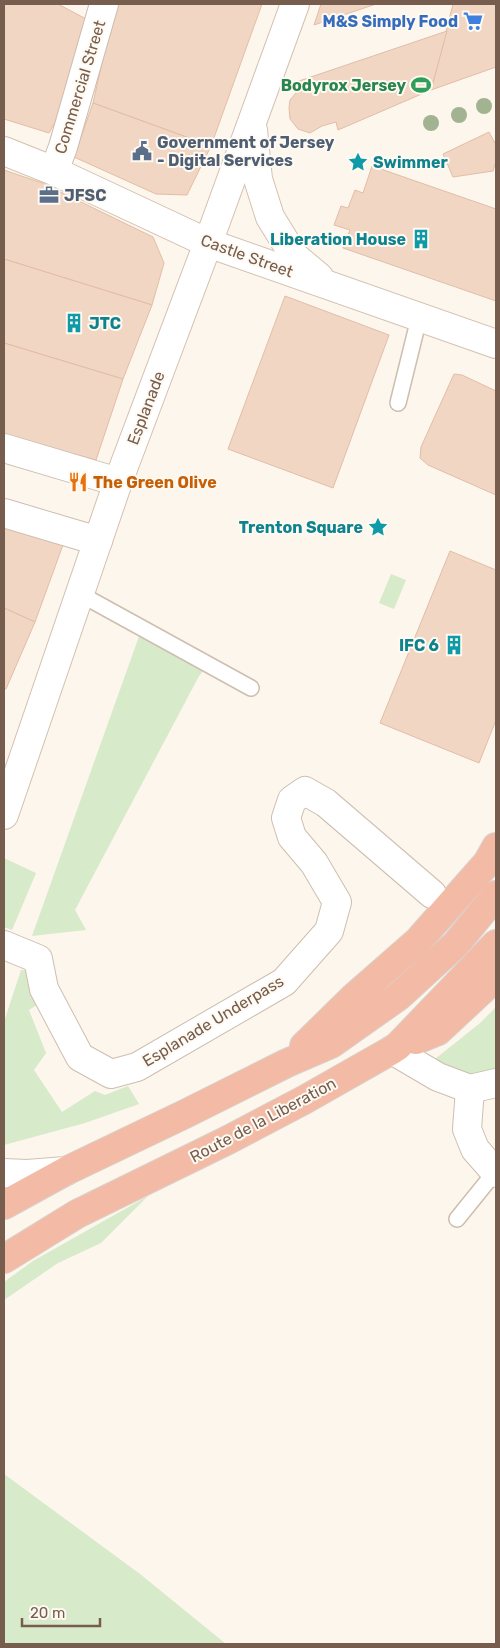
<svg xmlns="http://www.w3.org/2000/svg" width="500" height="1648" viewBox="0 0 500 1648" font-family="Rubik,sans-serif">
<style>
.green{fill:#d7eaca}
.building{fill:#f1d6c4;stroke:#e3bda5}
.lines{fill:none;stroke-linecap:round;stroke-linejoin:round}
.lane-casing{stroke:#cebeb0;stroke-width:18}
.street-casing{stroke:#cebeb0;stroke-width:30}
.secondary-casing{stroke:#d4c0b1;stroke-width:30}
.highway-casing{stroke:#d9d2cd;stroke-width:30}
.lane{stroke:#fff;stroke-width:15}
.street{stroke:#fff;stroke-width:28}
.secondary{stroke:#fff;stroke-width:28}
.highway{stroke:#f3baa6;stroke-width:28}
.tree{fill:#a1b391}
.labels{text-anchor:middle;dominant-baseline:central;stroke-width:4;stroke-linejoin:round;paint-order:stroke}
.shop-label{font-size:16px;font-weight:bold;fill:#366cbe;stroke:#fefaf2;text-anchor:end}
.leisure-label{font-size:16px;font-weight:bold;fill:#27864d;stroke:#fefaf2;text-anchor:end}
.street-label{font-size:16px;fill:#775d4e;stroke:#fefaf2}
.service-label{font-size:16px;font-weight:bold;fill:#4e5e75;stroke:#fefaf2;text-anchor:start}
.culture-label{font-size:16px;font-weight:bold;fill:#0d838f;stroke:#fefaf2;text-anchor:end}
.food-label{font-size:16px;font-weight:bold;fill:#c56008;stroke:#fefaf2;text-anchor:start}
</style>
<rect width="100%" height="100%" fill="#fcf6ec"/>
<g class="green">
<path d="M391 574 406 580 394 609 379 603Z"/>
<path d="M142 628 203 671 199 676 75 910 86 930 32 936Z"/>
<path d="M4 858 36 873 12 930 4 927Z"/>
<path d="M21 970 36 972 43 1001 29 1010 46 1053 34 1070 62 1112 95 1091 105 1095 128 1086 139 1104 85 1123 4 1145V1022Z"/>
<path d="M496 1007V1077L455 1074 435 1059 479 1024Z"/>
<path d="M148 1196 101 1243 58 1263 4 1300V1282L33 1261Z"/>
<path d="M4 1474 140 1574 226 1644H4Z"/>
</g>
<g class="building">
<path d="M4 4H58L88 20 72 92 49 133 4 119Z"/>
<path d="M115 4H262L211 146 93 103Z"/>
<path d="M321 4H376L314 25Z"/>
<path d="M453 4H496V67L431 90Z"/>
<path d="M447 31 431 90 338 130 336 122 322 126 310 133 298 129 290 119 289 108 290 100 296 93 303 91 299 81Z"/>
<path d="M93 103 211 146 187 195 156 194 74 157Z"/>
<path d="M489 132 496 145V161L493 171 453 177 443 154Z"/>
<path d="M372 166 496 209V301L343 248 350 230 334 225 341 206 348 208 355 190 363 193Z"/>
<path d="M4 170 42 183 153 237 164 263 152 305 4 259Z"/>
<path d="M4 259 152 305 123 379 4 343Z"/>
<path d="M285 296 389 335 333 488 228 449Z"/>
<path d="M4 343 123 379 96 460 4 435Z"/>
<path d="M454 374 462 375 496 391V495L428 465 420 458 421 447Z"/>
<path d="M4 523 64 542 35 622 4 608Z"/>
<path d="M450 551 496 570V720L479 763 380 723Z"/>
<path d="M4 608 35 622 6 689H4Z"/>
</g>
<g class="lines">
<defs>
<g id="lane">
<path d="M398 403 419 318"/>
<path d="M80 594 251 688"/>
<path d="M457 1219 495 1172"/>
</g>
<g id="street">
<path d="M54 171 63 147 104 4"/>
<path d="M4 448 118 482"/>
<path d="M4 513 98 541"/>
<path d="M4 945 38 959 44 989 80 1057 111 1074 137 1067 284 982 329 931 337 902 314 863 292 837 286 818 292 800 305 791 326 803 432 894"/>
<path d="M392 1050 438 1077 470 1089"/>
<path d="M470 1089 467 1129 475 1149 496 1173"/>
<path d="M470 1089 496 1083"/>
</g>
<g id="secondary">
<path d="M253 130 258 179 270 217 294 256 319 277"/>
<path d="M4 151 54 171 208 243 496 344"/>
<path d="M4 815 118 482 208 243 295 4"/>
<path d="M4 1173 27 1174 66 1171"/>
</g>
<g id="highway">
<path d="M416 1040 438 1031 496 977"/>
<path d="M304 1046 354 997 418 941 487 863 496 847"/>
<path d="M4 1205 66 1171 185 1114 287 1063 331 1044 399 996 456 944 496 895"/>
<path d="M4 1259 77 1214 228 1140 304 1100 392 1050 398 1046 496 944"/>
</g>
</defs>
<use href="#lane" class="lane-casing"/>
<use href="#street" class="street-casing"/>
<use href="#secondary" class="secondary-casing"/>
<use href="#highway" class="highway-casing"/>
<use href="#lane" class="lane"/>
<use href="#street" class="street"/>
<use href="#secondary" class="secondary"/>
<use href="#highway" class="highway"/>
</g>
<g class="tree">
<circle cx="484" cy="106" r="8"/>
<circle cx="459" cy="115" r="8"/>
<circle cx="431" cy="123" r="8"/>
</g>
<defs>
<symbol id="supermarket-bare" viewBox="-9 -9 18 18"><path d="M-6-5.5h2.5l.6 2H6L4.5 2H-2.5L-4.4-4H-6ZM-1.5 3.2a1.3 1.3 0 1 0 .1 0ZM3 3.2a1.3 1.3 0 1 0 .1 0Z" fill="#3f7fe0" stroke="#fefaf2" stroke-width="2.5" paint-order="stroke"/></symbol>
<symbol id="stadium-bare" viewBox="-9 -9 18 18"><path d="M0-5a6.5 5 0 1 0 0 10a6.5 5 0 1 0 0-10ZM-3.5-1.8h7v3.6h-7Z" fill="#2e9e5b" stroke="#fefaf2" stroke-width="2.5" paint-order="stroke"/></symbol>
<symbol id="civic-bare" viewBox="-9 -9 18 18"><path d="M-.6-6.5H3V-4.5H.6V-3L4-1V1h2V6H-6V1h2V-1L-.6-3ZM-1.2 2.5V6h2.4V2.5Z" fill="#5c6f8a" stroke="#fefaf2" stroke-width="2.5" paint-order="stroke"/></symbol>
<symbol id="sight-bare" viewBox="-9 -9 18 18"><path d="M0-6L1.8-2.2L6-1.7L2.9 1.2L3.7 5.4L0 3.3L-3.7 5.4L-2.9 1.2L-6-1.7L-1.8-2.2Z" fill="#0f9aa8" stroke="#fefaf2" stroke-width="2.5" paint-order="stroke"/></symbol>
<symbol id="office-bare" viewBox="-9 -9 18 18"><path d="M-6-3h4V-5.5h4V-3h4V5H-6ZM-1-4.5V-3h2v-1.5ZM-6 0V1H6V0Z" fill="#5c6f8a" stroke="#fefaf2" stroke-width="2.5" paint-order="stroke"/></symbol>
<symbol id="building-bare" viewBox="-9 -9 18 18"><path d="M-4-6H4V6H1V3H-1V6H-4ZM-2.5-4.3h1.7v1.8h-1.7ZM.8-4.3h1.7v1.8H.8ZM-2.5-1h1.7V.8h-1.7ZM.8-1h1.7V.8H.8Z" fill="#0f9aa8" stroke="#fefaf2" stroke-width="2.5" paint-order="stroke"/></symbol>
<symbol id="restaurant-bare" viewBox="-9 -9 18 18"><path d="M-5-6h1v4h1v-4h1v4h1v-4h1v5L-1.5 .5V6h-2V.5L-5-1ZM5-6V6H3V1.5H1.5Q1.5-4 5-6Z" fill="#e8710a" stroke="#fefaf2" stroke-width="2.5" paint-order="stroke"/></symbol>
</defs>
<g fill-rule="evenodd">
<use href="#supermarket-bare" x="459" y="7" width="28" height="28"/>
<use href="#stadium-bare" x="407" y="71" width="28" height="28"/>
<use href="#civic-bare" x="128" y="137" width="28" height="28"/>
<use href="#sight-bare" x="344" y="148" width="28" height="28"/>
<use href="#office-bare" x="35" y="181" width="28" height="28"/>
<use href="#building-bare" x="407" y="225" width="28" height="28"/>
<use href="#building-bare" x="60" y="309" width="28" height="28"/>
<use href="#restaurant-bare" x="64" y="468" width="28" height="28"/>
<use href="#sight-bare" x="364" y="513" width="28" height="28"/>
<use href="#building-bare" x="440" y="631" width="28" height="28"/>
</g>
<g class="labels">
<g class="shop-label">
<text x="458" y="21">M&amp;S Simply Food</text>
</g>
<g class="leisure-label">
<text x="406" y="85">Bodyrox Jersey</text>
</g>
<g class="street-label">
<text transform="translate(80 87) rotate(-73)">Commercial Street</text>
<text transform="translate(247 256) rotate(20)">Castle Street</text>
<text transform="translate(146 408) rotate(-69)">Esplanade</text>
<text transform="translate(213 1021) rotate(-31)">Esplanade Underpass</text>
<text transform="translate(263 1120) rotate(-28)">Route de la Liberation</text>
</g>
<g class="service-label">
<text x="157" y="142">Government of Jersey<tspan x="157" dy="18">- Digital Services</tspan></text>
<text x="64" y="195">JFSC</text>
</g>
<g class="culture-label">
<text x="373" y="162" text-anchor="start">Swimmer</text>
<text x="406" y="239">Liberation House</text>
<text x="89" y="323" text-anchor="start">JTC</text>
<text x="363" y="527">Trenton Square</text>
<text x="439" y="645">IFC 6</text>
</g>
<g class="food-label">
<text x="93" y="482">The Green Olive</text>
</g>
</g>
<rect width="500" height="1648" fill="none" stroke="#775d4e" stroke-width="10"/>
<path d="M22 1618v8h78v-8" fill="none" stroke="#775d4e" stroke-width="2.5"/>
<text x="30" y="1618" font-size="15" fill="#775d4e" stroke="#fefaf2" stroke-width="4" paint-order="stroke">20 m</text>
</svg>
